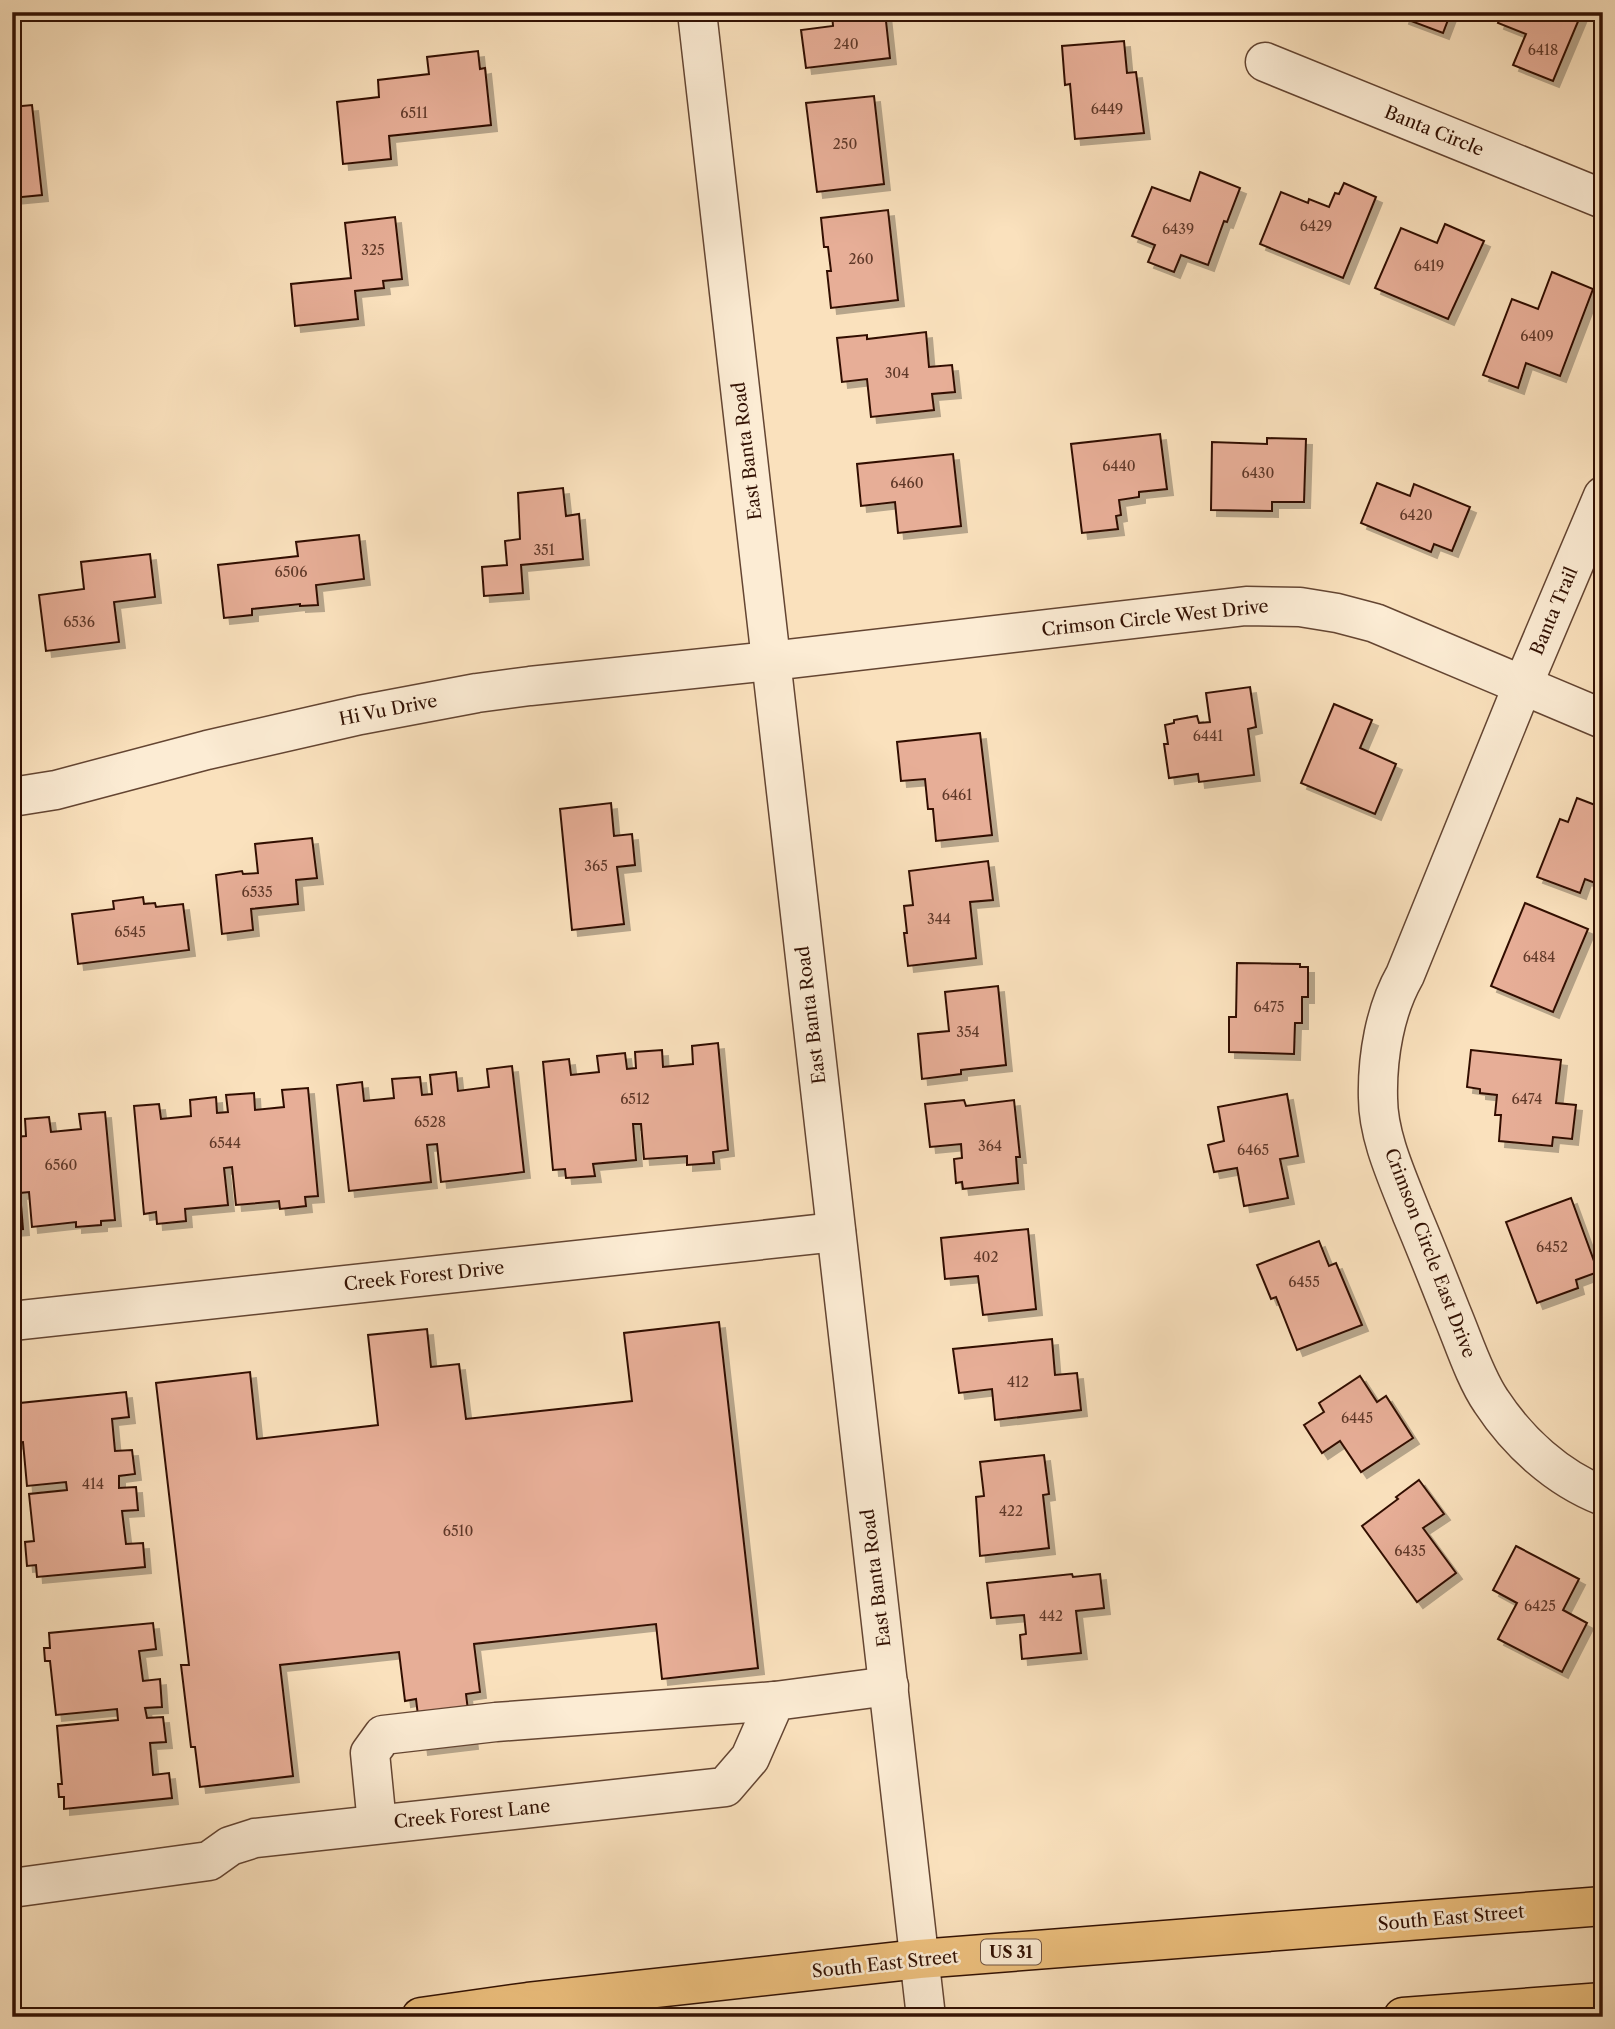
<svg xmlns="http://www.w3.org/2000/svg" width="1615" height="2029" viewBox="0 0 1615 2029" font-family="'Libre Caslon Text',serif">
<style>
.building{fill:#e7ae97;stroke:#321103;stroke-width:2;filter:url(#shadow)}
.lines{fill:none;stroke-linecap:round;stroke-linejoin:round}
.minor-casing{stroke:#644532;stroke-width:41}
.major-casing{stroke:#321103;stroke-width:41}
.minor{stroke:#fcecd4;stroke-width:38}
.major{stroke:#edc07e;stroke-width:38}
.labels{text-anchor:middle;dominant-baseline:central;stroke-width:5;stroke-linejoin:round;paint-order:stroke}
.number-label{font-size:14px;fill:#5f3828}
.shield{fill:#fcecd4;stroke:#6f5342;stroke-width:2}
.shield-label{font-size:16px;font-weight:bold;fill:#321103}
.street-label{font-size:18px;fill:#321103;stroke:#fcecd4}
</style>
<defs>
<filter id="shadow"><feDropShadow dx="6" dy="6" stdDeviation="0" flood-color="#0004"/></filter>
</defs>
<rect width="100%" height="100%" fill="#fae1bd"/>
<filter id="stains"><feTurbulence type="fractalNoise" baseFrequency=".00286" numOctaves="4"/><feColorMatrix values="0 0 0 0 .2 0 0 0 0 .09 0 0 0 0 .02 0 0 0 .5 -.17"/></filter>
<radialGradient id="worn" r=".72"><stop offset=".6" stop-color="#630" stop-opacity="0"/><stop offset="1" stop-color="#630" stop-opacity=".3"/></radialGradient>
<g class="building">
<path d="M832 12H885L890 58 806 68 801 30 833 26Z"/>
<path d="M1405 12H1451L1443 33 1403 18Z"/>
<path d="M1502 12H1582L1553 81 1513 65 1526 34 1498 23Z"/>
<path d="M1124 41 1127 73 1136 72 1144 133 1075 139 1070 84 1065 85 1062 46Z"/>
<path d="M478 51 480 69 485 68 491 125 389 136 391 159 343 164 337 102 379 97 378 80 429 74 427 57Z"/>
<path d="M874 96 884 184 817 192 806 103Z"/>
<path d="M32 105 42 195 12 198V107Z"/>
<path d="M1200 172 1240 188 1227 222 1224 221 1208 265 1181 255 1174 272 1148 262 1155 245 1132 236 1152 187 1190 201Z"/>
<path d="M1344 183 1376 197 1343 278 1260 244 1281 192 1308 203 1309 199 1329 207 1335 193 1339 194Z"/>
<path d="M888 210 898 300 831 308 827 271H831L828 247H824L821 218Z"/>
<path d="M395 217 402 279 383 281 384 288 355 291 358 319 295 326 291 284 351 278 345 223Z"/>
<path d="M1445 224 1484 241 1448 319 1375 288 1401 228 1437 243Z"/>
<path d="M1552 272 1593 289 1560 376 1526 363 1518 388 1483 375 1512 299 1538 309Z"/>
<path d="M926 332 929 367 952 365 955 392 932 394 934 410 871 417 867 379 842 382 837 338 867 335V339Z"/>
<path d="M1160 434 1167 489 1139 492V497L1119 500 1121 515 1116 516 1118 529 1082 533 1071 444Z"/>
<path d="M1267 438 1306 439 1304 502H1272V511L1211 510 1212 442 1267 444Z"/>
<path d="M953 454 961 526 898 533 895 502 861 506 857 464Z"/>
<path d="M1377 483 1410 496 1414 484 1470 507 1452 551 1434 544 1431 552 1361 523Z"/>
<path d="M563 488 566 516 579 514 583 559 521 565 523 593 484 596 482 567 507 565 505 541 520 539 518 493Z"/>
<path d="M359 535 364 579 316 585 318 605 300 606V604L252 609V615L224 618 218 565 298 556 296 542Z"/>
<path d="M150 554 155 597 114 602 119 642 46 651 39 595 84 589 81 562Z"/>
<path d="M1250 687 1256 727 1248 729 1254 775 1199 782 1198 774 1169 778 1164 744H1168L1165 725 1174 723V720L1197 716 1199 723 1210 722 1206 693Z"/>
<path d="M1334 704 1372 720 1360 748 1396 764 1375 814 1301 783Z"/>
<path d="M980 733 992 835 936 841 933 809H928L925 779 901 781 897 742Z"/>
<path d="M1577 798 1603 808V886L1585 879 1580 893 1537 877 1560 819 1568 822Z"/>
<path d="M611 803 614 836 632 834 635 865 617 867 624 924 572 930 560 809Z"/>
<path d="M312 838 317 878 296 880 298 904 251 909 253 930 222 934 216 875 242 871 243 874 258 873 255 844Z"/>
<path d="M988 861 993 900 970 902 976 958 908 966 904 933H907L904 906 913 905 909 871Z"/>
<path d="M143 897 144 904 155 903 156 907 183 904 189 950 78 964 72 914 114 909 113 901Z"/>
<path d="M1525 903 1588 929 1553 1012 1491 986Z"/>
<path d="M1237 963 1300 964V967H1308V997H1302V1023H1295L1294 1054 1229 1052V1017H1236Z"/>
<path d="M998 986 1006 1065 961 1070V1074L922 1079 918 1034 949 1031 945 992Z"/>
<path d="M718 1043 728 1150 713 1152 714 1163 687 1165V1156L644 1159 641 1124H633L636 1160 593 1164 595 1176 566 1178 565 1169 553 1170 543 1062 569 1059 571 1075 599 1072 597 1056 625 1053 627 1069 636 1068 635 1052 662 1050 663 1067 693 1064 692 1046Z"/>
<path d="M1471 1050 1561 1060 1556 1103 1576 1105 1572 1139 1553 1137 1552 1146 1499 1141 1501 1115H1495L1497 1095 1480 1093V1089L1467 1087Z"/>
<path d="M512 1066 524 1172 441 1182 437 1144 427 1145 431 1182 349 1191 337 1085 362 1082 364 1101 394 1098 392 1079 420 1077 422 1095 432 1094 430 1075 456 1072 458 1091 489 1087 487 1069Z"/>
<path d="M308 1088 318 1196 305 1197 306 1206 280 1209 279 1201 236 1205 232 1167 224 1168 228 1205 185 1209 186 1221 157 1224 156 1212 144 1214 134 1106 159 1104 161 1119 191 1116 190 1100 216 1097 217 1113 228 1112 226 1095 254 1093 255 1110 284 1107 282 1090Z"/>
<path d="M1287 1094 1298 1156 1280 1159 1288 1198 1244 1206 1237 1168 1214 1172 1208 1145 1224 1141 1218 1107Z"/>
<path d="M964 1100 966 1106 1014 1100 1020 1157H1016L1018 1183 963 1189 962 1182 956 1183 954 1159 962 1158 961 1144 930 1147 925 1104Z"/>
<path d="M105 1112 115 1220 101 1221V1225L76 1227V1222L32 1227 29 1192 20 1193 23 1229 12 1230V1122L14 1137 26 1136 25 1119 49 1117 51 1132 81 1129 79 1114Z"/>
<path d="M1571 1198 1598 1272 1576 1280 1578 1288 1537 1303 1506 1222Z"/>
<path d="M1028 1229 1036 1309 983 1315 978 1276 945 1279 941 1238Z"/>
<path d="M1319 1241 1329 1266 1336 1263 1362 1325 1297 1350 1276 1297 1271 1299 1257 1265Z"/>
<path d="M719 1322 758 1668 662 1679 656 1624 474 1644 480 1692 466 1694 472 1743 422 1749 416 1699 405 1701 399 1652 280 1665 293 1776 200 1787 195 1747H191L181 1665H189L156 1383 250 1372 257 1439 378 1425 368 1335 427 1329 431 1367 459 1364 466 1419 632 1401 624 1333Z"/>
<path d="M1052 1339 1055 1375 1077 1373 1081 1410 995 1420 992 1389 959 1393 953 1349Z"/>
<path d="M1360 1376 1377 1402 1386 1396 1413 1438 1361 1472 1340 1441 1322 1453 1304 1425 1324 1412 1319 1403Z"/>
<path d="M126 1392 129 1417 112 1419 115 1451 132 1450 135 1474 119 1476V1488L136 1487 138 1510 122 1511 126 1544 143 1543 145 1567 37 1577 36 1565 27 1566 25 1542 34 1541 29 1494 67 1490 66 1482 27 1486 23 1442 13 1443 12 1417 21 1416 20 1403Z"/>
<path d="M1044 1455 1049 1494 1043 1495 1049 1548 980 1556 976 1497 984 1496 980 1462Z"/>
<path d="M1419 1480 1444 1514 1423 1528 1456 1573 1417 1602 1362 1526 1398 1499 1396 1497Z"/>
<path d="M1516 1546 1579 1579 1563 1610 1587 1623 1562 1672 1498 1639 1517 1603 1493 1590Z"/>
<path d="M1072 1574 1073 1577 1100 1574 1104 1608 1076 1611 1081 1653 1022 1659 1020 1635 1026 1634 1024 1615 991 1618 987 1583Z"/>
<path d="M153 1623 156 1649 139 1651 143 1681 160 1679 162 1707 145 1708 147 1718 163 1717 166 1742 150 1743 153 1775 169 1773 172 1798 64 1809V1797H59L58 1784H62L57 1726 118 1720 117 1709 56 1715 50 1661H45L44 1648H50L49 1633Z"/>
</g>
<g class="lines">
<defs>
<g id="minor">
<path d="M697 12 926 2017"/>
<path d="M1265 62 1603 199"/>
<path d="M1603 496 1522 687 1405 975C1385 1010 1377 1057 1378 1098 1378 1137 1398 1179 1412 1215 1426 1248 1439 1281 1452 1314 1463 1340 1475 1378 1491 1401 1518 1442 1557 1478 1603 1496"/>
<path d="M12 797 56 790 207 750 360 715 477 693 530 686 771 661 1246 606 1300 607 1337 613 1375 623 1603 719"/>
<path d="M12 1321 836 1232"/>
<path d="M377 1824 370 1753 383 1735 496 1722 775 1701"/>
<path d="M12 1888 209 1861 230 1846 255 1838 725 1787 750 1758 775 1701 889 1686"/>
</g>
<g id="major">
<path d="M421 2017 528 2002 919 1959 1603 1906"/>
<path d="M1403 2017 1603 2002"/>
</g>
</defs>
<use href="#minor" class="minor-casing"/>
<use href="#major" class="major-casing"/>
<use href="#minor" class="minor"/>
<use href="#major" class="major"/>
</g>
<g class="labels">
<g class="number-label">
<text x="846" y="44">240</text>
<text x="1543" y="50">6418</text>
<text x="1107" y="109">6449</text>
<text x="414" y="113">6511</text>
<text x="845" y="144">250</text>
<text x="1316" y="226">6429</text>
<text x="1178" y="229">6439</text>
<text x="373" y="250">325</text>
<text x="861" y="259">260</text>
<text x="1429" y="266">6419</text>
<text x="1537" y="336">6409</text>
<text x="897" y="373">304</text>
<text x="1119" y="466">6440</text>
<text x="1258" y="473">6430</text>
<text x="907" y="483">6460</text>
<text x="1416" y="515">6420</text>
<text x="544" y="550">351</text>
<text x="291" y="572">6506</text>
<text x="79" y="622">6536</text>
<text x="1208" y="736">6441</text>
<text x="957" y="795">6461</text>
<text x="596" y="866">365</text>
<text x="257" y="892">6535</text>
<text x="939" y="919">344</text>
<text x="130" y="932">6545</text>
<text x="1539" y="957">6484</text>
<text x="1269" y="1007">6475</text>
<text x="968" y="1032">354</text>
<text x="635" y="1099">6512</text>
<text x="1527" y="1099">6474</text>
<text x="430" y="1122">6528</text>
<text x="225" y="1143">6544</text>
<text x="990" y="1146">364</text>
<text x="1253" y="1150">6465</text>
<text x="61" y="1165">6560</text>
<text x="1552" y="1247">6452</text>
<text x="986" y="1257">402</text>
<text x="1304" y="1282">6455</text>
<text x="1018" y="1382">412</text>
<text x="1357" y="1418">6445</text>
<text x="93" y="1484">414</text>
<text x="1011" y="1511">422</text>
<text x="458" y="1531">6510</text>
<text x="1410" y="1551">6435</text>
<text x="1540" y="1606">6425</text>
<text x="1051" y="1616">442</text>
</g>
<rect class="shield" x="981" y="1939.5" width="60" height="25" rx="5"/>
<g class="shield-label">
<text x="1011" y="1952">US 31</text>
</g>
<g class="street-label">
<text transform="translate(1434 131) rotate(22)">Banta Circle</text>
<text transform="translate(747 451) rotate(-97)">East Banta Road</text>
<text transform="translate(1554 611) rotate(-67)">Banta Trail</text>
<text transform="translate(1155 618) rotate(-6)">Crimson Circle West Drive</text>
<text transform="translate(388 710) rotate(-11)">Hi Vu Drive</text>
<text transform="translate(811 1015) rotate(-97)">East Banta Road</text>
<text transform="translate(1430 1253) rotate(69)">Crimson Circle East Drive</text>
<text transform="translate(424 1276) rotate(-6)">Creek Forest Drive</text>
<text transform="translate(876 1578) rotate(-97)">East Banta Road</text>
<text transform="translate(472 1814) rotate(-6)">Creek Forest Lane</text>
<text transform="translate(1451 1918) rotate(-5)">South East Street</text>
<text transform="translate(885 1964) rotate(-6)">South East Street</text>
</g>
</g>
<rect width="1615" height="2029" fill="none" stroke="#fae1bd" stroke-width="42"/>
<rect x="14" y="14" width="1587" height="2001" fill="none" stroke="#321103" stroke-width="3.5"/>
<rect x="21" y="21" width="1573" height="1987" fill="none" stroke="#321103" stroke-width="2"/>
<rect width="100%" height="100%" filter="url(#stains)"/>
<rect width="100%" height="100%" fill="url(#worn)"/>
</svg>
